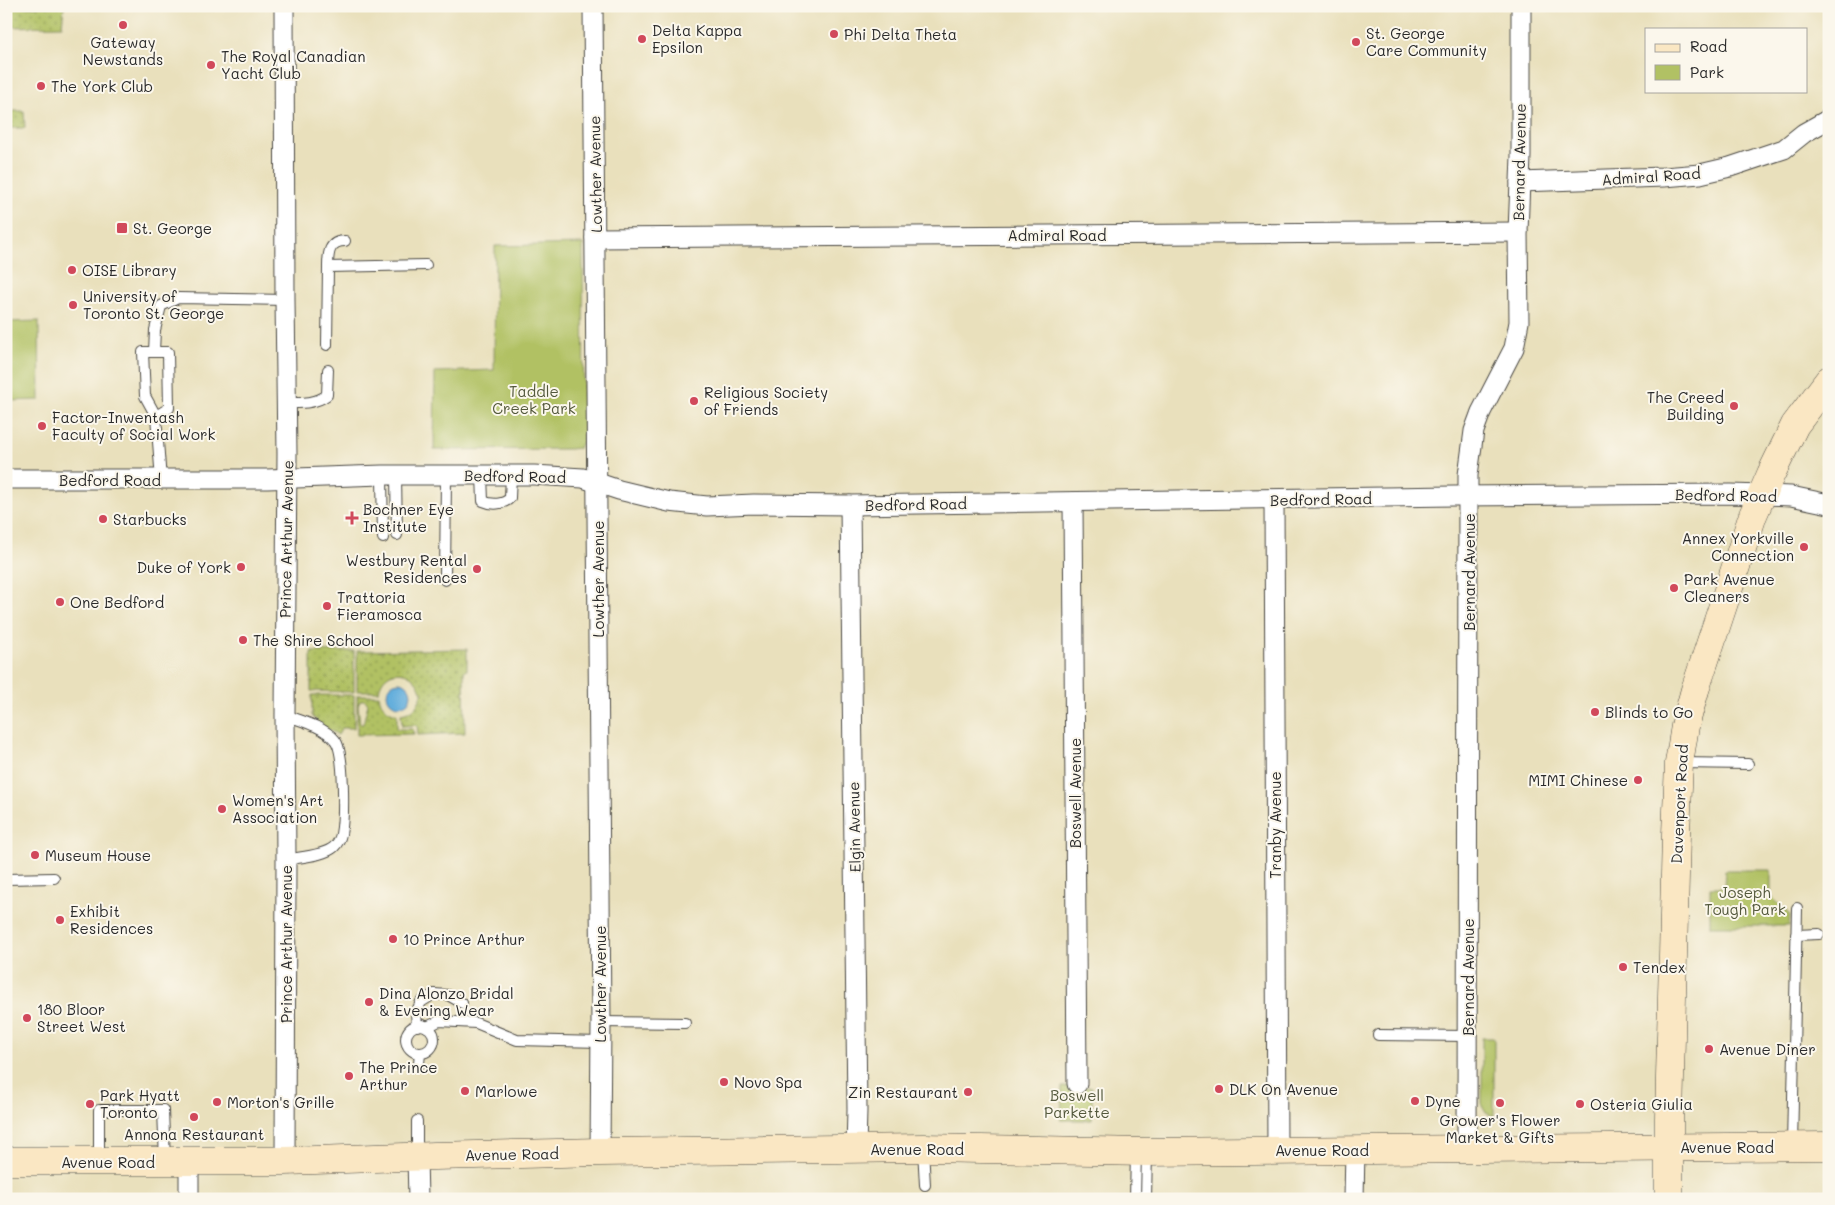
<svg xmlns="http://www.w3.org/2000/svg" width="1835" height="1205" viewBox="0 0 1835 1205" font-family="Mali,sans-serif">
<style>
.grass{fill:url(#grass-dots);stroke:#6e7648;fill-rule:evenodd}
.park{fill:#b1c164;stroke:#6e7648}
.water{fill:#64aedc;stroke:#486c84}
.lines{fill:none;stroke-linecap:round;stroke-linejoin:round}
.lane-casing{stroke:#484641;stroke-width:12}
.street-casing{stroke:#484641;stroke-width:21}
.secondary-casing{stroke:#484641;stroke-width:29}
.lane{stroke:#fff;stroke-width:10}
.street{stroke:#fff;stroke-width:19}
.secondary{stroke:#fae7c3;stroke-width:28}
.poi-dot{fill:#d1495b;stroke:#fbf7ec;stroke-width:2}
.labels{text-anchor:middle;dominant-baseline:central;stroke-width:4;stroke-linejoin:round;paint-order:stroke}
.poi-label{font-size:15px;fill:#2b2b2b;stroke:#fbf7ec;text-anchor:start}
.street-label{font-size:15px;fill:#2b2b2b;stroke:#fbf7ec}
.park-label{font-size:15px;fill:#53583c;stroke:#fbf7ec}
</style>
<defs>
<pattern id="grass-dots" width="8" height="8" patternUnits="userSpaceOnUse" patternTransform="scale(1.25)"><rect width="8" height="8" fill="#b1c164"/><path d="M2 2h.1M6 6h.1" fill="none" stroke="#909d53" stroke-width="1.8" stroke-linecap="round"/></pattern>
</defs>
<rect width="100%" height="100%" fill="#fbf7ec"/>
<filter id="ink" filterUnits="userSpaceOnUse"><feTurbulence type="fractalNoise" baseFrequency=".02" numOctaves="2"/><feDisplacementMap in="SourceGraphic" scale="10" xChannelSelector="R" yChannelSelector="G"/><feConvolveMatrix kernelMatrix="1 2 1 2 8 2 1 2 1" color-interpolation-filters="sRGB"/></filter>
<filter id="wash" filterUnits="userSpaceOnUse"><feTurbulence type="fractalNoise" baseFrequency=".0096" numOctaves="4" result="noise"/><feDisplacementMap in="SourceGraphic" scale="20" xChannelSelector="R" yChannelSelector="G"/><feGaussianBlur stdDeviation="1.12" result="paint"/><feColorMatrix in="noise" values="0 0 0 0 0 0 0 0 0 0 0 0 0 0 0 0 0 1.4 0 .05"/><feComposite in="paint" operator="in"/></filter>
<g filter="url(#wash)">
<rect width="100%" height="100%" fill="#e9e0bc"/>
<g class="grass">
<path d="M64 6 62 26 6 27V7Z"/>
<path d="M6 111H24L25 128H8V156H6Z"/>
<path d="M467 649V670L464 671 465 733 418 735 417 725 402 726 401 714C412 712 418 707 421 696L422 695V691H421C413 666 383 666 379 691H357V651Z"/>
<path d="M354 651V692L311 691V652Z"/>
<path d="M312 695H354V728H342L338 735 321 725 312 716Z"/>
<path d="M357 695H379C381 706 387 712 397 714V729H413L414 734 357 735ZM360 700H365L368 704 363 724H360L358 705Z"/>
</g>
<g class="park">
<path d="M583 244 584 438 579 448 570 449 434 450 435 372 494 370 495 246Z"/>
<path d="M39 321 40 400 6 401V322Z"/>
<path d="M1725 870H1771V896L1790 915 1789 926H1710V887H1724Z"/>
<path d="M1482 1038H1494V1116L1486 1113 1482 1106Z"/>
<path d="M1062 1087H1092V1120H1061Z"/>
</g>
<circle class="water" cx="399" cy="694" r="12"/>
</g>
<g filter="url(#ink)">
<g class="lines">
<defs>
<g id="lane">
<path d="M328 267C328 253 329 241 345 241"/>
<path d="M327 345 328 267 426 265"/>
<path d="M154 352 155 330 161 306 178 298 285 300"/>
<path d="M287 403C301 403 315 404 327 395L328 370"/>
<path d="M156 416 169 408 168 352H143L145 396 156 416 161 480"/>
<path d="M382 475 383 538"/>
<path d="M396 475 397 535"/>
<path d="M482 475 483 501C492 505 503 505 510 498L511 475"/>
<path d="M445 580 446 475"/>
<path d="M285 715C301 721 323 726 335 740 345 752 344 818 341 834 340 839 337 844 334 847 324 856 299 857 286 860"/>
<path d="M1680 763 1748 764"/>
<path d="M6 879 54 878"/>
<path d="M1796 935 1819 934"/>
<path d="M601 1022 685 1023"/>
<circle cx="420" cy="1039" r="14"/>
<path d="M417 1026 416 1013 421 1002 434 994 448 995 462 1003"/>
<path d="M427 1027 439 1021 476 1023 517 1040 601 1042"/>
<path d="M1378 1035 1468 1036"/>
<path d="M419 1064 420 1053"/>
<path d="M1792 1146 1797 908"/>
<path d="M923 1149 925 1185"/>
<path d="M417 1155V1121"/>
<path d="M99 1160V1110H163L165 1161"/>
<path d="M1135 1199 1136 1152"/>
<path d="M1146 1199 1147 1152"/>
</g>
<g id="street">
<path d="M284 6 285 300 287 454 285 715 286 860 285 1161"/>
<path d="M593 6 601 1022 600 1152"/>
<path d="M1520 182 1664 177 1700 174 1730 167 1784 149 1804 133 1829 119"/>
<path d="M595 238 1518 232"/>
<path d="M6 479H267L382 475H534L583 478 619 490 669 502 707 506 754 504 850 505 1454 496 1731 494 1791 496 1829 504"/>
<path d="M1274 500 1277 1150"/>
<path d="M1073 502 1077 1084"/>
<path d="M850 505 857 1110 856 1150"/>
<path d="M1467 1148 1468 475 1474 431 1481 412 1514 348 1519 322 1518 232 1521 156V6"/>
<path d="M417 1157 418 1199"/>
<path d="M189 1199V1162"/>
<path d="M1354 1199 1355 1150"/>
</g>
<g id="secondary">
<path d="M6 1161H285L435 1156 600 1152 923 1148 1147 1152 1829 1146"/>
<path d="M1669 1199V1118L1676 834 1679 763 1685 726 1695 690 1753 515 1771 474 1795 425 1829 380"/>
</g>
</defs>
<use href="#lane" class="lane-casing"/>
<use href="#street" class="street-casing"/>
<use href="#secondary" class="secondary-casing"/>
<use href="#lane" class="lane"/>
<use href="#street" class="street"/>
<use href="#secondary" class="secondary"/>
</g>
</g>
<g class="poi-dot">
<circle cx="123" cy="25" r="5"/>
<circle cx="834" cy="34" r="5"/>
<circle cx="642" cy="39" r="5"/>
<circle cx="1356" cy="42" r="5"/>
<circle cx="211" cy="65" r="5"/>
<circle cx="41" cy="86" r="5"/>
<rect x="116" y="222" width="12" height="12" rx="2.5"/>
<circle cx="72" cy="270" r="5"/>
<circle cx="73" cy="305" r="5"/>
<circle cx="694" cy="401" r="5"/>
<circle cx="1734" cy="406" r="5"/>
<circle cx="42" cy="426" r="5"/>
<path d="M349.5 510.5h5v5h5v5h-5v5h-5v-5h-5v-5h5z"/>
<circle cx="103" cy="519" r="5"/>
<circle cx="1804" cy="547" r="5"/>
<circle cx="241" cy="567" r="5"/>
<circle cx="477" cy="569" r="5"/>
<circle cx="1674" cy="588" r="5"/>
<circle cx="60" cy="602" r="5"/>
<circle cx="327" cy="606" r="5"/>
<circle cx="243" cy="640" r="5"/>
<circle cx="1595" cy="712" r="5"/>
<circle cx="1638" cy="780" r="5"/>
<circle cx="222" cy="809" r="5"/>
<circle cx="35" cy="855" r="5"/>
<circle cx="60" cy="920" r="5"/>
<circle cx="393" cy="939" r="5"/>
<circle cx="1623" cy="967" r="5"/>
<circle cx="369" cy="1002" r="5"/>
<circle cx="27" cy="1018" r="5"/>
<circle cx="1709" cy="1049" r="5"/>
<circle cx="349" cy="1076" r="5"/>
<circle cx="724" cy="1082" r="5"/>
<circle cx="1219" cy="1089" r="5"/>
<circle cx="465" cy="1091" r="5"/>
<circle cx="968" cy="1092" r="5"/>
<circle cx="1415" cy="1101" r="5"/>
<circle cx="217" cy="1102" r="5"/>
<circle cx="1500" cy="1103" r="5"/>
<circle cx="90" cy="1104" r="5"/>
<circle cx="1580" cy="1104" r="5"/>
<circle cx="194" cy="1117" r="5"/>
</g>
<g class="labels">
<g class="poi-label">
<text x="652" y="30">Delta Kappa<tspan x="652" dy="17">Epsilon</tspan></text>
<text x="1366" y="33">St. George<tspan x="1366" dy="17">Care Community</tspan></text>
<text x="844" y="34">Phi Delta Theta</text>
<text x="123" y="42" text-anchor="middle">Gateway<tspan x="123" dy="17">Newstands</tspan></text>
<text x="221" y="56">The Royal Canadian<tspan x="221" dy="17">Yacht Club</tspan></text>
<text x="51" y="86">The York Club</text>
<text x="133" y="228">St. George</text>
<text x="82" y="270">OISE Library</text>
<text x="83" y="296">University of<tspan x="83" dy="17">Toronto St. George</tspan></text>
<text x="704" y="392">Religious Society<tspan x="704" dy="17">of Friends</tspan></text>
<text x="1724" y="397" text-anchor="end">The Creed<tspan x="1724" dy="17">Building</tspan></text>
<text x="52" y="417">Factor-Inwentash<tspan x="52" dy="17">Faculty of Social Work</tspan></text>
<text x="363" y="509">Bochner Eye<tspan x="363" dy="17">Institute</tspan></text>
<text x="113" y="519">Starbucks</text>
<text x="1794" y="538" text-anchor="end">Annex Yorkville<tspan x="1794" dy="17">Connection</tspan></text>
<text x="467" y="560" text-anchor="end">Westbury Rental<tspan x="467" dy="17">Residences</tspan></text>
<text x="231" y="567" text-anchor="end">Duke of York</text>
<text x="1684" y="579">Park Avenue<tspan x="1684" dy="17">Cleaners</tspan></text>
<text x="337" y="597">Trattoria<tspan x="337" dy="17">Fieramosca</tspan></text>
<text x="70" y="602">One Bedford</text>
<text x="253" y="640">The Shire School</text>
<text x="1605" y="712">Blinds to Go</text>
<text x="1628" y="780" text-anchor="end">MIMI Chinese</text>
<text x="232" y="800">Women's Art<tspan x="232" dy="17">Association</tspan></text>
<text x="45" y="855">Museum House</text>
<text x="70" y="911">Exhibit<tspan x="70" dy="17">Residences</tspan></text>
<text x="403" y="939">10 Prince Arthur</text>
<text x="1633" y="967">Tendex</text>
<text x="379" y="993">Dina Alonzo Bridal<tspan x="379" dy="17">&amp; Evening Wear</tspan></text>
<text x="37" y="1009">180 Bloor<tspan x="37" dy="17">Street West</tspan></text>
<text x="1719" y="1049">Avenue Diner</text>
<text x="359" y="1067">The Prince<tspan x="359" dy="17">Arthur</tspan></text>
<text x="734" y="1082">Novo Spa</text>
<text x="1229" y="1089">DLK On Avenue</text>
<text x="475" y="1091">Marlowe</text>
<text x="958" y="1092" text-anchor="end">Zin Restaurant</text>
<text x="100" y="1095">Park Hyatt<tspan x="100" dy="17">Toronto</tspan></text>
<text x="1425" y="1101">Dyne</text>
<text x="227" y="1102">Morton's Grille</text>
<text x="1590" y="1104">Osteria Giulia</text>
<text x="1500" y="1120" text-anchor="middle">Grower's Flower<tspan x="1500" dy="17">Market &amp; Gifts</tspan></text>
<text x="194" y="1134" text-anchor="middle">Annona Restaurant</text>
</g>
<g class="street-label">
<text transform="translate(1519 162) rotate(-89)">Bernard Avenue</text>
<text transform="translate(595 174) rotate(-91)">Lowther Avenue</text>
<text transform="translate(1651 176) rotate(-4)">Admiral Road</text>
<text x="1057" y="235">Admiral Road</text>
<text transform="translate(515 476) rotate(1)">Bedford Road</text>
<text x="110" y="480">Bedford Road</text>
<text transform="translate(1726 495) rotate(1)">Bedford Road</text>
<text transform="translate(1321 499) rotate(-1)">Bedford Road</text>
<text transform="translate(916 504) rotate(-1)">Bedford Road</text>
<text transform="translate(286 539) rotate(-89)">Prince Arthur Avenue</text>
<text transform="translate(1469 572) rotate(-90)">Bernard Avenue</text>
<text transform="translate(598 579) rotate(-90)">Lowther Avenue</text>
<text transform="translate(1075 793) rotate(-90)">Boswell Avenue</text>
<text transform="translate(1679 804) rotate(-87)">Davenport Road</text>
<text transform="translate(1275 825) rotate(-90)">Tranby Avenue</text>
<text transform="translate(854 827) rotate(-91)">Elgin Avenue</text>
<text transform="translate(286 944) rotate(-90)">Prince Arthur Avenue</text>
<text transform="translate(1468 977) rotate(-90)">Bernard Avenue</text>
<text transform="translate(600 984) rotate(-90)">Lowther Avenue</text>
<text x="1727" y="1147">Avenue Road</text>
<text x="917" y="1149">Avenue Road</text>
<text x="1322" y="1150">Avenue Road</text>
<text transform="translate(512 1154) rotate(-1)">Avenue Road</text>
<text x="108" y="1162">Avenue Road</text>
</g>
<g class="park-label">
<text x="534" y="391">Taddle<tspan x="534" dy="17">Creek Park</tspan></text>
<text x="1745" y="892">Joseph<tspan x="1745" dy="17">Tough Park</tspan></text>
<text x="1077" y="1095">Boswell<tspan x="1077" dy="17">Parkette</tspan></text>
</g>
</g>
<rect width="1835" height="1205" fill="none" stroke="#fbf7ec" stroke-width="25"/>
<rect x="1645" y="28" width="162" height="65" fill="#fbf7ec" stroke="#a8a59f"/>
<rect x="1655" y="44" width="25" height="8" fill="#fae7c3" stroke="#a8a59f"/>
<text x="1690" y="52" font-size="15" fill="#2b2b2b">Road</text>
<rect x="1655" y="65" width="25" height="15" fill="#b1c164" stroke="#a8a59f"/>
<text x="1690" y="78" font-size="15" fill="#2b2b2b">Park</text>
</svg>
